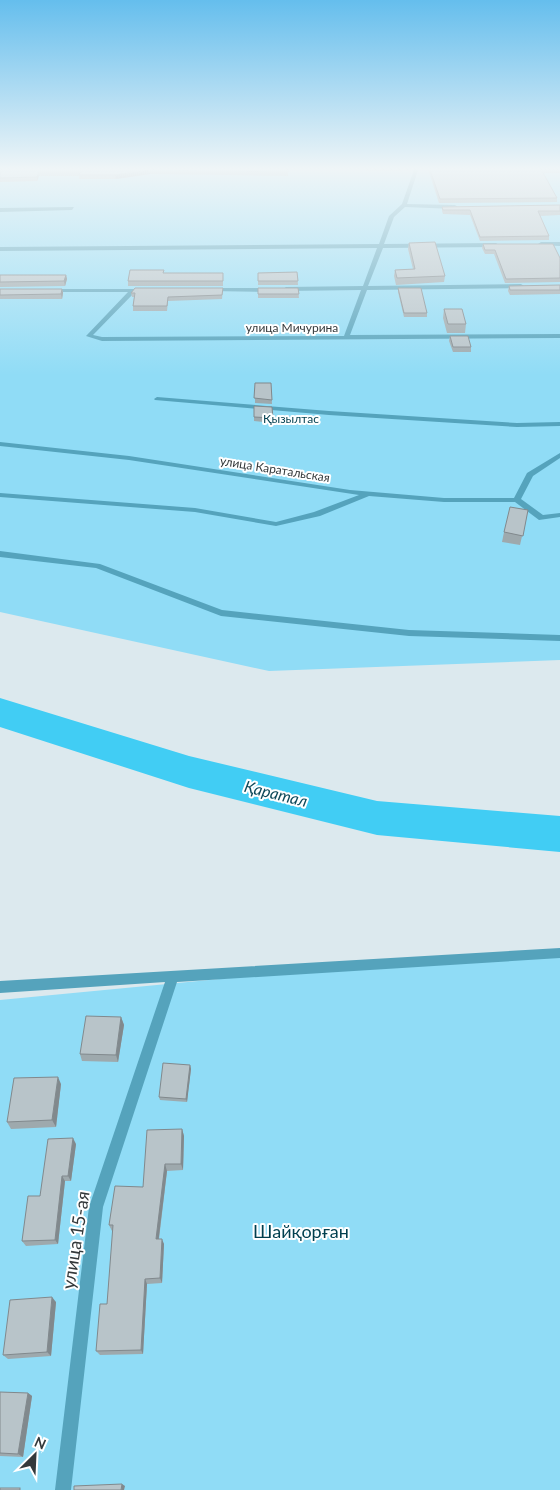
<svg xmlns="http://www.w3.org/2000/svg" width="560" height="1490" viewBox="0 0 560 1490" font-family="Lato,sans-serif">
<style>
.green{fill:#90dcf6}
.lines{fill:none;stroke-linecap:round;stroke-linejoin:round}
.river{fill:#41cdf4;fill-rule:evenodd}
.minor{fill:#55a3bc;fill-rule:evenodd}
.wall{fill:#9ea9ad}
.shaded-wall{fill:#81898d}
.building{fill:#b8c4c9;stroke:#81898d}
.labels{text-anchor:middle;dominant-baseline:central;stroke-width:4;stroke-linejoin:round;paint-order:stroke}
.far-street-label{font-size:12px;fill:#34393b;stroke:#fff}
.far-park-label{font-size:12px;fill:#003f4f;stroke:#fff}
.water-label{font-size:16px;font-style:italic;fill:#0e495a;stroke:#fff}
.near-park-label{font-size:18px;fill:#003f4f;stroke:#fff}
.near-street-label{font-size:18px;fill:#34393b;stroke:#fff}
</style>
<rect width="100%" height="100%" fill="#dce9ee"/>
<g class="green">
<path d="M0 167H560V660L269 671 0 612Z"/>
<path d="M560 955V1490H0V1000L450 957Z"/>
</g>
<g class="lines">
<path class="river" d="M0 698 189 756 377 801 560 816V852L377 835 189 788 0 727Z"/>
<g class="minor">
<path d="M415 167H419L407 204 455 205 458 207 455 209 405 207 394 217 384 244 496 243 499 245 496 247 383 248 368 286 521 284 524 286 521 288 367 290 350 335 560 334V338L102 341 86 336 128 292H48L45 290 46 289H148V291L135 292 93 335 102 337 344 336 361 290 286 291 283 289 286 287 363 286 377 248 0 251V247L379 244 389 216 402 204Z"/>
<path d="M74 207 72 210 0 212V208Z"/>
<path d="M541 242H560V246L539 245 538 244Z"/>
<path d="M211 288H271L274 290 271 292 209 291 208 290Z"/>
<path d="M157 397 329 411 517 423 560 422V426L517 427 329 415 155 400 154 399Z"/>
<path d="M0 442 129 456 350 490 444 498H514L527 473 560 453V458L533 476 521 499 543 515 560 513V517L539 520 515 502H444L369 496 320 516 276 526 195 512 0 497V493L195 508 276 522 314 512 359 495 129 460 0 446Z"/>
<path d="M0 551 100 564 222 610 409 630 560 635V641L409 636 221 616 96 568 0 557Z"/>
<path d="M560 948V958L177 982 103 1207 71 1490H55L89 1207 165 982 0 993V981Z"/>
</g>
</g>
<g class="wall">
<path d="M365 167H414L412 170 366 171Z"/>
<path d="M420 167H560V173H543L557 198V202L439 203 428 169 420 170Z"/>
<path d="M0 169 288 172V176L150 174 116 179H79V176H39L37 181 0 182Z"/>
<path d="M560 205V215L540 216 549 236V240L480 241 470 215 443 214 442 211V207Z"/>
<path d="M409 243 445 276 444 282 396 285 394 276 395 270 413 269 408 249Z"/>
<path d="M483 244 560 258V282L505 283 494 254H485L482 248Z"/>
<path d="M297 272 298 285H258V273Z"/>
<path d="M164 273H223V286H128V281Z"/>
<path d="M0 275H66L67 279 65 286 0 287Z"/>
<path d="M560 285V294L510 295 508 291 509 286Z"/>
<path d="M223 288 222 299 168 301 167 311H133V306L134 297H132L131 293Z"/>
<path d="M258 288H298L299 298H258Z"/>
<path d="M398 288 427 313V317H404L398 292Z"/>
<path d="M0 289H62L63 293 62 299H0Z"/>
<path d="M444 309 466 324 465 333H447L443 318Z"/>
<path d="M450 336 471 347V352H453L449 341Z"/>
<path d="M255 383H271L272 404 255 403Z"/>
<path d="M254 406 272 407 273 423 254 421Z"/>
<path d="M528 510 520 545 502 542 504 532Z"/>
<path d="M121 1017 124 1025 118 1062 82 1061 80 1054Z"/>
<path d="M190 1065 191 1069 187 1102 160 1100 159 1097Z"/>
<path d="M61 1084 56 1127 11 1129 7 1122Z"/>
<path d="M182 1129 184 1136 183 1170 167 1171 159 1239 164 1244 162 1283 147 1284 143 1354 100 1355 96 1351 107 1304 113 1231H112L109 1225 143 1187Z"/>
<path d="M76 1144 71 1181H65L58 1244 26 1246 22 1241 40 1196Z"/>
<path d="M56 1302 51 1356 8 1359 3 1355Z"/>
<path d="M0 1392 28 1393 32 1396 23 1457 0 1456Z"/>
</g>
<g class="shaded-wall">
<path d="M149 170 150 174 116 179 115 175Z"/>
<path d="M39 172V176L37 181V177Z"/>
<path d="M66 275 67 279 65 286 64 281Z"/>
<path d="M62 289 63 293 62 299 61 294Z"/>
<path d="M121 1017 124 1025 118 1062 116 1055Z"/>
<path d="M190 1065 191 1069 187 1102 186 1099Z"/>
<path d="M58 1077 61 1084 56 1127 52 1120Z"/>
<path d="M182 1129 184 1136 183 1170 181 1164Z"/>
<path d="M73 1138 76 1144 71 1181 68 1176Z"/>
<path d="M165 1164 167 1171 158 1244 156 1239Z"/>
<path d="M62 1176 65 1181 58 1244 55 1240Z"/>
<path d="M162 1239 164 1244 162 1283 160 1278Z"/>
<path d="M145 1279 147 1284 143 1354 141 1350Z"/>
<path d="M52 1297 56 1302 51 1356 47 1352Z"/>
<path d="M28 1393 32 1396 23 1457 18 1454Z"/>
<path d="M122 1484 125 1486 124 1490H121Z"/>
</g>
<g class="building">
<path d="M160 167H288V172L149 170 115 175H79L80 172H39L37 177 0 178V169Z"/>
<path d="M429 167H560V169H541L557 198 440 199Z"/>
<path d="M560 205V211H538L549 236 480 237 470 210H443L442 207Z"/>
<path d="M435 242 445 276 397 278 395 270 415 269 409 243Z"/>
<path d="M483 244H553L560 258V278L506 279 495 250H485Z"/>
<path d="M130 270H164L163 273H223V281H128Z"/>
<path d="M297 272 298 281H258V273Z"/>
<path d="M0 275H66L64 281 0 282Z"/>
<path d="M560 285V290H510L509 286Z"/>
<path d="M135 288H223L222 295 168 297 167 306H133L135 293H131Z"/>
<path d="M258 288H298L299 294H258Z"/>
<path d="M398 288H421L427 313H404Z"/>
<path d="M0 289H62L61 294 0 295Z"/>
<path d="M444 309H462L466 324H448Z"/>
<path d="M450 336H468L471 347H453Z"/>
<path d="M255 383H271L272 400 254 398Z"/>
<path d="M254 406 272 407 273 418 254 417Z"/>
<path d="M510 507 528 510 523 536 504 532Z"/>
<path d="M86 1016 121 1017 116 1055 80 1054Z"/>
<path d="M163 1063 190 1065 186 1099 159 1097Z"/>
<path d="M58 1077 52 1120 7 1122 14 1078Z"/>
<path d="M182 1129 181 1164H165L156 1239H162L160 1278 145 1279 141 1350 96 1351 100 1304H107L113 1225H109L115 1186 143 1187 147 1130Z"/>
<path d="M73 1138 68 1176H62L55 1240 22 1241 28 1196H40L48 1139Z"/>
<path d="M52 1297 47 1352 3 1355 10 1300Z"/>
<path d="M0 1392 28 1393 18 1454 0 1453Z"/>
<path d="M122 1484 121 1490H74V1486Z"/>
<rect x="0" y="1488" width="20" height="2"/>
</g>
<linearGradient id="sky" x2="0" y2="1"><stop stop-color="#65beed"/><stop offset="0.45" stop-color="#eff5f7"/><stop offset="1" stop-color="#eff5f7" stop-opacity="0"/></linearGradient>
<rect width="560" height="375" fill="url(#sky)"/>
<g class="labels">
<g class="far-street-label">
<text x="292" y="327">улица Мичурина</text>
<text transform="translate(275 469) rotate(9)">улица Каратальская</text>
</g>
<g class="far-park-label">
<text x="291" y="418">Қызылтас</text>
</g>
<g class="water-label">
<text transform="translate(276 793) rotate(14)">Қаратал</text>
</g>
<g class="near-park-label">
<text x="301" y="1231">Шайқорған</text>
</g>
<g class="near-street-label">
<text transform="translate(75 1240) rotate(-81)">улица 15-ая</text>
</g>
</g>
<g transform="translate(35 1455) rotate(24)" stroke="#ffffff" stroke-width="4" paint-order="stroke">
<path d="M0-4L9 19L0 12L-9 19Z" fill="#34393b"/>
<text y="-8" font-size="14" font-weight="bold" text-anchor="middle" fill="#34393b">N</text>
</g>
</svg>
